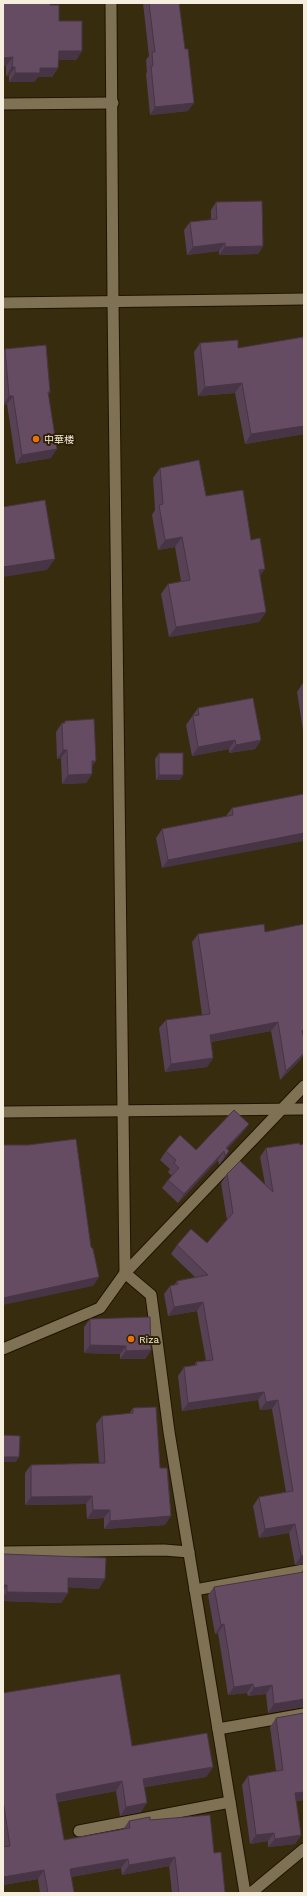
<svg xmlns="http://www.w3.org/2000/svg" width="307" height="1896" viewBox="0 0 307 1896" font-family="'Work Sans','Noto Sans JP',sans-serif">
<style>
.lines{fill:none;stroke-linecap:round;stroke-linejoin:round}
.minor-casing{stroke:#1f1400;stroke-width:13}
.tertiary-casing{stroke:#1f1400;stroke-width:13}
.minor{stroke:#7f7153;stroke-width:11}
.tertiary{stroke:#7f7153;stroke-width:11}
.wall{fill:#574154}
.shaded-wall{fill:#473545}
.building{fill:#654c62;stroke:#473545}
.food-dot{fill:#e8710a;stroke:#2e2205;stroke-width:1.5}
.labels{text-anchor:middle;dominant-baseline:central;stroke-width:4;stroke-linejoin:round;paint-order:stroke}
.poi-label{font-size:10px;fill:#f5eddd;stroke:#2e2205;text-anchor:start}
</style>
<rect width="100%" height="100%" fill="#382c0f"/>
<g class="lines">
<defs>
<g id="minor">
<path d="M3 104 113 103"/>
<path d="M125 1273 151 1295 169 1432 245 1893"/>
<path d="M3 1349 100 1308 125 1273 304 1086"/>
<path d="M3 1552 164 1550 189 1552"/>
<path d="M195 1590 304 1570"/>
<path d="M218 1729 304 1714"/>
<path d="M79 1831 230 1802"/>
<path d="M251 1893 304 1849"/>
</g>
<g id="tertiary">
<path d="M111 3 113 302 125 1273"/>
<path d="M3 303 304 299"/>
<path d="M3 1112 304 1109"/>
</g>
</defs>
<use href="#minor" class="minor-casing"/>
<use href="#tertiary" class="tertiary-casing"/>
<use href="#minor" class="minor"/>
<use href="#tertiary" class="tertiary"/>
</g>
<g class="wall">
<path d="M3 3 50 5 59 21 82 51 76 60H58V68L52 77H38L34 82H9V76H6V66H3Z"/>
<path d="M143 3H179L188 111 150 115 146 74 147 72 146 60 149 56Z"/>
<path d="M216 202 263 246 258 254 219 255V251L187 255 184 230 190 222 211 220V210Z"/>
<path d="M200 343 238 348 304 345V434L245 444 235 393 198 396 194 352Z"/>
<path d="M5 349 50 392 49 394 51 458 16 464 7 404 3 405V352Z"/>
<path d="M160 468 206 496 251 540 260 576 266 612 259 622 169 637 161 594 168 584 181 581 175 547 158 550 152 515 155 510 153 478Z"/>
<path d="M303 683H304V730H303L297 692Z"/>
<path d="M198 708 261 740 255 749 229 753V749L192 756 186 725Z"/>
<path d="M65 721 96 761 92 766V774L86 783 62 784 61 758 57 759 56 732 62 723H64Z"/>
<path d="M159 753 180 780H156L155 759Z"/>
<path d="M304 794 162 868 156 838 162 829 226 816 232 808Z"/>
<path d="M265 932 304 1039V1054L300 1060 280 1080 271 1031 211 1042 213 1058 207 1067 165 1072 159 1028 166 1020 202 1015 192 942 198 934Z"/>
<path d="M249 1124 242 1133 227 1149 229 1151 223 1160 219 1165 218 1160 178 1203 162 1188 168 1180 172 1176 168 1172 170 1169 160 1160 166 1151 196 1150Z"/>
<path d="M299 1143 304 1564 295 1565 289 1533 259 1538 253 1506 259 1497 286 1492 272 1409 260 1410 258 1400 182 1411 178 1376 184 1367 194 1366 196 1362 206 1361 197 1311 168 1316 164 1294 170 1286 174 1285 177 1281 195 1277 171 1254 177 1245 207 1243 227 1220 221 1183 227 1174 265 1184 260 1157 266 1148Z"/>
<path d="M90 1319 151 1350 145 1359H120V1354L84 1353V1327Z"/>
<path d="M133 1408 160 1468 165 1525 104 1529V1518L87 1519 86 1504 25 1505V1473L31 1465 99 1463 96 1424 102 1416 129 1414Z"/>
<path d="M3 1554 99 1589 68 1587V1593L61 1603 3 1601Z"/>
<path d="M304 1569V1707L268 1713 266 1694 248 1696 247 1693 228 1695 218 1633 215 1634 208 1595 214 1587 301 1573Z"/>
<path d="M3 1693 132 1746 213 1767 206 1777 145 1787 141 1812 120 1816 116 1791 58 1802 64 1840 123 1829 129 1821 150 1820 214 1853 225 1893H172L169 1866 122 1875 121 1868 71 1877 74 1893H40L38 1879 3 1885Z"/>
<path d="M304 1713V1800L296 1801 301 1835 295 1844 268 1847V1841L250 1844 242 1785 248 1776 276 1771 270 1727 276 1718Z"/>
</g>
<g class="shaded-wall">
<path d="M59 51H82L76 60H52Z"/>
<path d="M13 57 6 66H3V58Z"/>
<path d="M12 67H15L9 76H6Z"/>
<path d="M40 68H58L52 77H38L34 82H9L15 73Z"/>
<path d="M194 103 188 111 150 115 155 107Z"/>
<path d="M225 243 219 251 187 255 193 247Z"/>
<path d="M263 246 258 254 219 255 225 247Z"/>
<path d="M242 383 235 393 198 396 205 387Z"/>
<path d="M9 396H13L7 404 3 405Z"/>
<path d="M304 426V434L245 444 251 434Z"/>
<path d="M57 449 51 458 16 464 22 455Z"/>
<path d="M182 537 175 547 158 550 165 540Z"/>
<path d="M55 559 47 570 3 577V567Z"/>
<path d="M265 569 258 579 259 570Z"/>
<path d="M266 612 259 622 169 637 176 627Z"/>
<path d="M235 740 229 749 192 756 198 747Z"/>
<path d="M261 740 255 749 229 753 236 745Z"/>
<path d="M63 750H67L61 758 57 759Z"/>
<path d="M92 761H96L90 769Z"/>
<path d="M92 774 86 783 62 784 68 775Z"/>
<path d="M159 775H183L180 780H156Z"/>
<path d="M304 833V841L162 868 168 860Z"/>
<path d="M278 1022 271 1031 204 1043 210 1035Z"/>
<path d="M304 1053 300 1060 280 1080 286 1071Z"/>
<path d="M213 1058 207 1067 165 1072 171 1064Z"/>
<path d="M249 1124 242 1133 224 1153 226 1148Z"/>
<path d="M224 1151 218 1160 178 1203 184 1194Z"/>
<path d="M229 1151 223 1160 219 1165 225 1156Z"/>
<path d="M99 1277 93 1286 3 1305V1298Z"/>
<path d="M203 1302 197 1311 168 1316 174 1307Z"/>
<path d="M90 1345 126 1346 120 1354 84 1353Z"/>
<path d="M151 1350 145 1359H120L126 1351Z"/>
<path d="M264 1392 258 1400 182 1411 188 1403Z"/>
<path d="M278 1400 272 1409 260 1410 266 1402Z"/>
<path d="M3 1457H19L16 1462H3Z"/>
<path d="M92 1496 86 1504 25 1505 31 1497Z"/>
<path d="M93 1510H110L104 1518 87 1519Z"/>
<path d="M171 1516 165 1525 104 1529 110 1521Z"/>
<path d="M295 1524 289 1533 259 1538 265 1529Z"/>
<path d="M301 1556H304V1564L295 1565Z"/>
<path d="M68 1578 105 1579 99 1589 62 1587Z"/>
<path d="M3 1585H7L3 1591Z"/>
<path d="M7 1592 68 1593 61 1603 3 1601V1597Z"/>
<path d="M224 1624 218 1633 215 1634 221 1625Z"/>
<path d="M253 1684 247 1693 228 1695 234 1687Z"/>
<path d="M272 1685 266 1694 248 1696 254 1688Z"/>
<path d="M304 1699V1707L268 1713 274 1704Z"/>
<path d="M213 1767 206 1777 137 1788 143 1779Z"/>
<path d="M122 1781 116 1791 50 1803 56 1794Z"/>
<path d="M304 1792V1800L289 1802 295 1793Z"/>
<path d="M147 1803 141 1812 120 1816 126 1807Z"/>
<path d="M274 1833 268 1841 250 1844 256 1835Z"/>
<path d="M301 1835 295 1844 268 1847 275 1839Z"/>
<path d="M175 1857 169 1866 122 1875 129 1865Z"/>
<path d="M128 1859 121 1868 64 1878 70 1869Z"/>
<path d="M44 1870 38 1879 3 1885V1877Z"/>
</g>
<g class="building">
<path d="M3 3H50V5H59V21H82V51H59L58 68H40V73H15V67H12L13 57 3 58Z"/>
<path d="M149 3H179L185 49H188L194 103 155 107 151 66H153L152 52H155Z"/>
<path d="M262 201 263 246 225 247V243L193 247 190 222 217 219 216 202Z"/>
<path d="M303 337 304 345V426L251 434 242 383 205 387 200 343 238 340V348Z"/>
<path d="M46 345 50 392H48L57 449 22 455 13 396H9L5 349Z"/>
<path d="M199 460 206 496 243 490 251 540 260 538 265 569 259 570 266 612 176 627 168 584 190 580 182 537 165 540 159 505 163 504 160 468Z"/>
<path d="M45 500 55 559 3 567V507Z"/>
<path d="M253 698 261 740 236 745 235 740 198 747 193 716 199 715 198 708Z"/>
<path d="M94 719 96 761H92V774L68 775 67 750H63L62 723H65V721Z"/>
<rect x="159" y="753" width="24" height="22"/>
<path d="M304 794V833L168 860 162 829 233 815 232 808Z"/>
<path d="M264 924 265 932 304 924V1030L302 1031 304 1039V1053L286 1071 278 1022 210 1035 213 1058 171 1064 166 1020 210 1014 198 934Z"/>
<path d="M234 1110 249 1124 226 1148 229 1151 225 1156 224 1151 184 1194 168 1180 179 1168 174 1163 176 1160 166 1151 180 1135 196 1150Z"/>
<path d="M76 1139 91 1247 93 1249 99 1277 3 1298V1145H28Z"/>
<path d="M299 1143 300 1145 304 1144V1556H301L295 1524 265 1529 259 1497 293 1491 278 1400 266 1402 264 1392 188 1403 184 1367 197 1365 196 1362 213 1360 203 1302 174 1307 170 1286 178 1284 177 1281 208 1275 177 1245 191 1229 207 1243 233 1213 227 1174 240 1161 273 1192 266 1148Z"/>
<path d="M150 1317 151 1350 126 1351V1346L90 1345V1319Z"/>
<path d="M156 1407 160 1468H167L171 1516 110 1521V1510H93L92 1496 31 1497V1465L105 1463 102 1416 133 1413V1408Z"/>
<path d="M3 1435 20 1436 19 1457H3Z"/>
<path d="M3 1554 106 1558 105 1579 68 1578V1593L7 1592V1585H3Z"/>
<path d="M304 1569V1699L274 1704 272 1685 254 1688 253 1684 234 1687 224 1624 221 1625 214 1587 304 1572 303 1570Z"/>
<path d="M120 1674 132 1746 207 1733 213 1767 143 1779 147 1803 126 1807 122 1781 56 1794 64 1840 130 1828 129 1821 150 1817V1820L210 1815 214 1853 221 1852 225 1893H179L175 1857 129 1865 128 1859 70 1869 74 1893H48L44 1870 3 1877V1847L10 1846 3 1800V1693Z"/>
<path d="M304 1713V1792L295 1793 301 1835 275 1839 274 1833 256 1835 248 1776 283 1770 276 1718Z"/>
</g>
<g class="food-dot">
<circle cx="36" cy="439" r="4"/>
<circle cx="131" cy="1339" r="4"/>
</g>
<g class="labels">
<g class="poi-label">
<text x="44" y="439">中華楼</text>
<text x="139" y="1339">Riza</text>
</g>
</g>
<rect width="307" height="1896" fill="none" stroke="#f5eddd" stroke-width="8"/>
</svg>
